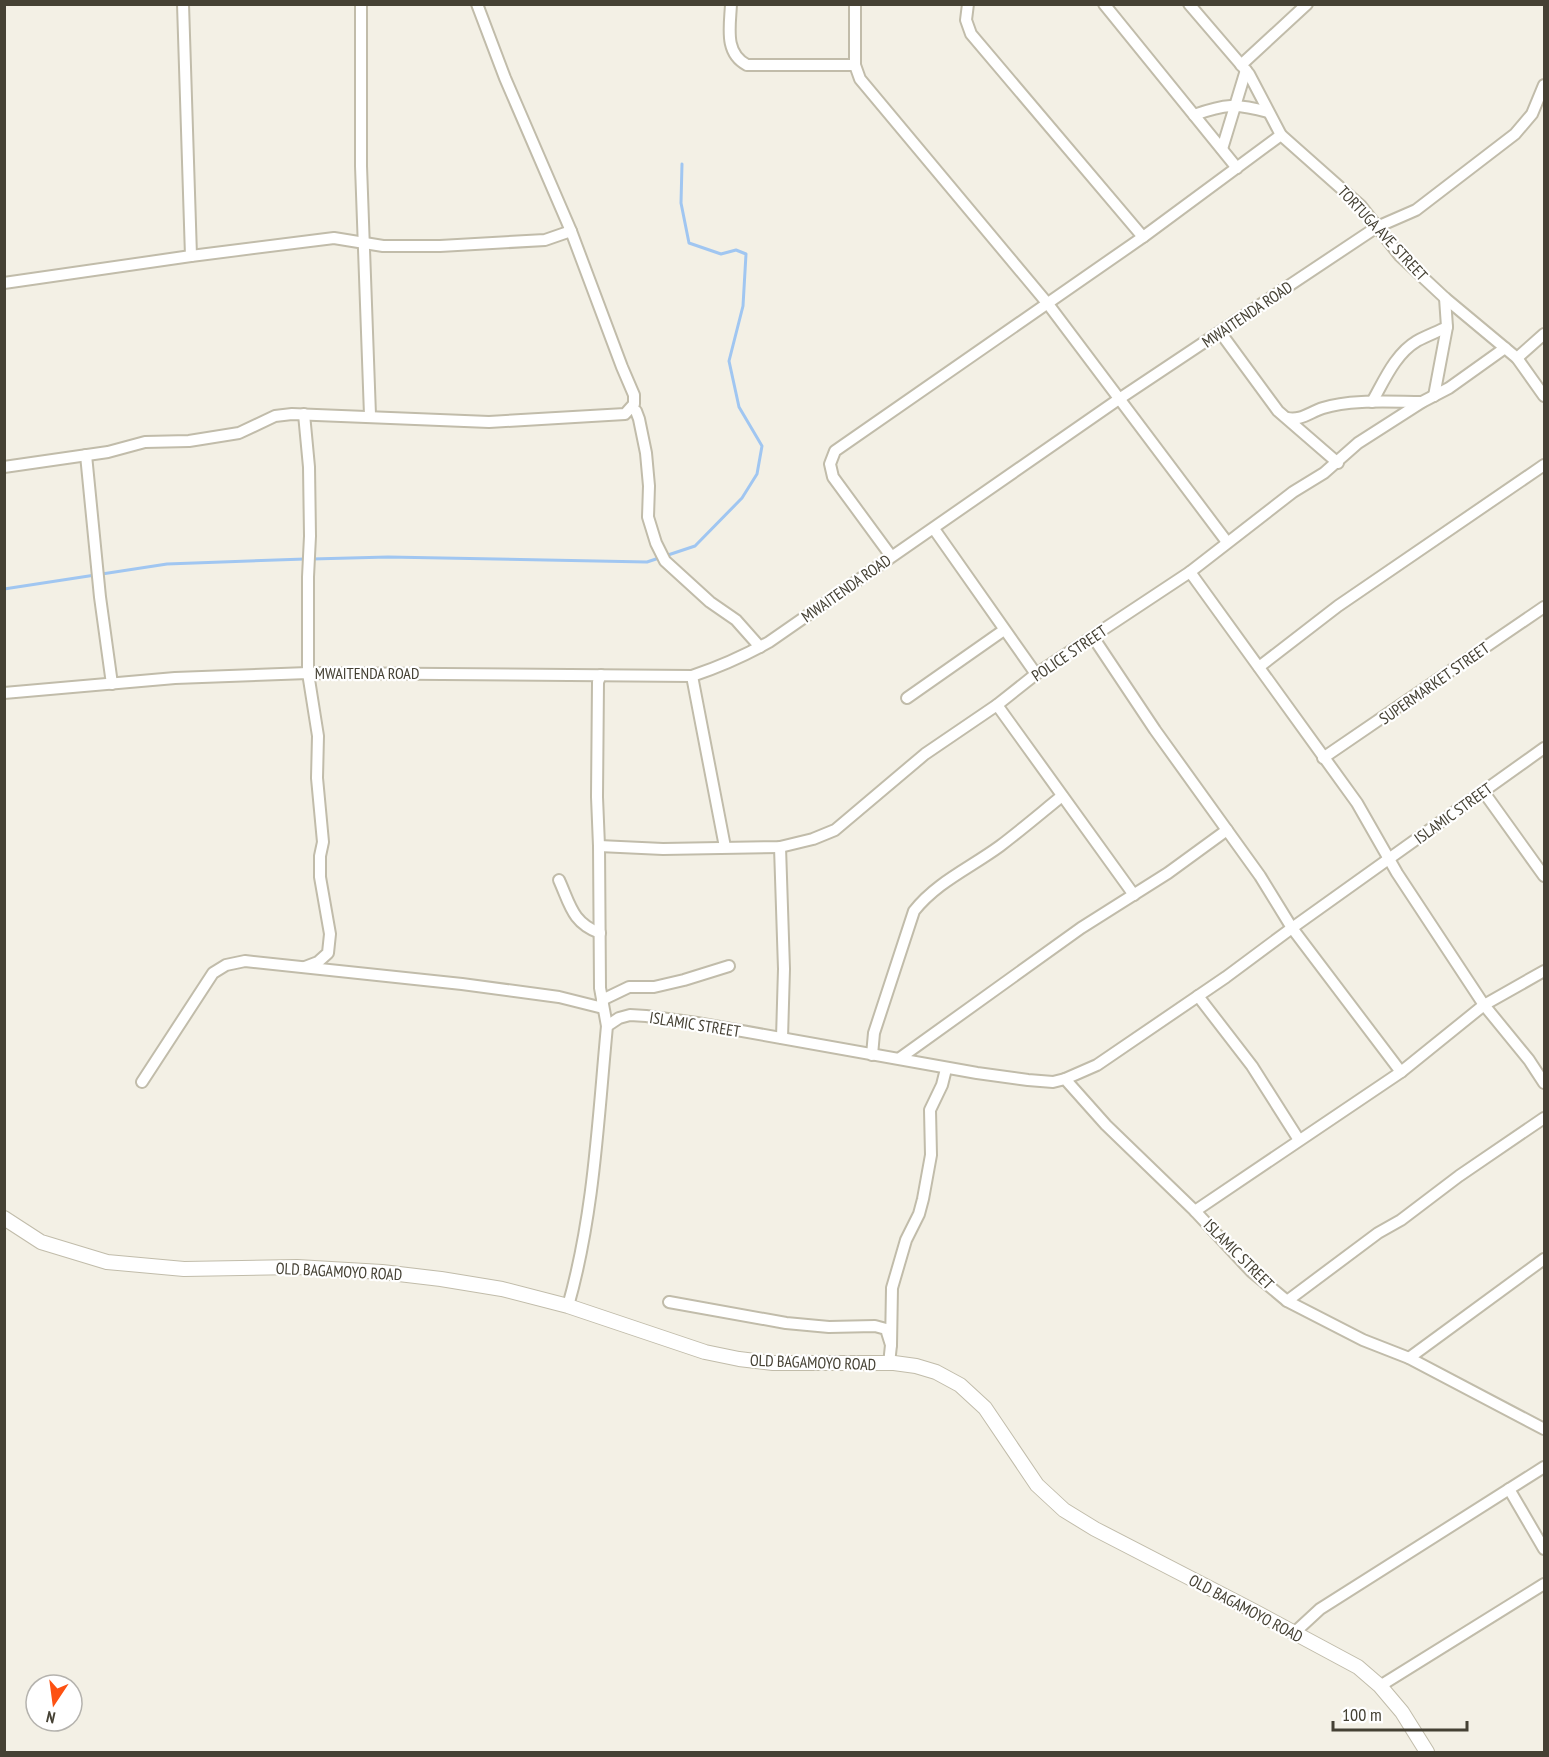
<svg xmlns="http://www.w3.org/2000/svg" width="1549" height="1757" viewBox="0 0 1549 1757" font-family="'PT Sans Narrow',sans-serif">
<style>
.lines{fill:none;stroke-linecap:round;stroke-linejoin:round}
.stream{stroke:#a0c6f1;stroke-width:3}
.minor-casing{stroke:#c1bcaa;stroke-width:14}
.tertiary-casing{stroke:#c1bcaa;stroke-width:16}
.minor{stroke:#fff;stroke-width:10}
.tertiary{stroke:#fff;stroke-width:14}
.labels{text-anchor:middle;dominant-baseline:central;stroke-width:4.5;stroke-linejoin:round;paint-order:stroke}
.street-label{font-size:16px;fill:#454134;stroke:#fff}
</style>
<rect width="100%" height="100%" fill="#f3f0e5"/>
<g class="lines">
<g class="stream">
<path d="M312 559 388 557 647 562 695 546 742 498 757 474 762 446 739 407 729 361 743 306 746 254 736 250 721 254 689 243 681 203 682 164"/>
<path d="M4 589 167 564 305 559"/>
</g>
<defs>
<g id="minor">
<path d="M183 4 191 256"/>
<path d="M361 4V166L370 415"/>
<path d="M731 4C730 27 724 53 747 65H855"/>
<path d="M855 4V65L860 79 1048 304 1227 542"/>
<path d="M968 4 966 20 971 34 1143 237"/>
<path d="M1104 4 1237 168"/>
<path d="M1189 4 1249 74 1281 135 1361 206 1400 256 1445 298 1517 358 1544 396"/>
<path d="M1241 65 1307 4"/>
<path d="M1194 115C1225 104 1236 103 1268 112"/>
<path d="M1222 149 1246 70"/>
<path d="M4 283 191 256 334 238 383 246H440L545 240 571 231"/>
<path d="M1220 332 1278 411 1338 463"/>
<path d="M1517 358 1544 334"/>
<path d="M1434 396 1447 327 1445 298"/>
<path d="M1372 402C1384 381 1395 354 1417 341 1426 336 1437 332 1447 327"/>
<path d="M632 408 636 411 639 419 646 453 649 486 648 517 656 543 665 561 710 602 736 620 760 647"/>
<path d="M304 414 309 467 310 536 308 577V673L318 736 317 778 323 842 320 856V877L330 934 328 953 318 962 305 967"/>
<path d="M1287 418C1301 421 1310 412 1323 408 1351 399 1392 402 1422 402"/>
<path d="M86 455 100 597 112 684"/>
<path d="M4 467 108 452 145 442 189 441 239 433 275 416 292 414 489 422 625 414 634 404V395L622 367 571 231 505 78 477 4"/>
<path d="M934 529 1036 674"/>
<path d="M891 556 833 477 830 464 835 451 1143 237 1281 135"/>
<path d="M1190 572 1357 803 1397 873 1484 1005 1529 1060 1544 1083"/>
<path d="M1093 637 1155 730 1260 876 1292 928 1401 1072"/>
<path d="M1259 667 1338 606 1544 465"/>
<path d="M601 675 598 682 597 797 599 846 600 988 607 1026"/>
<path d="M692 676 725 847"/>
<path d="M4 693 175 678 308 673 692 676C719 667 744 656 769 642L1119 399 1377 227 1416 210 1515 134 1532 114 1544 85"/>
<path d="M907 698 1004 630"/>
<path d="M997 705 1134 895"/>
<path d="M1323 758 1544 607"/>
<path d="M1483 791 1544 876"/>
<path d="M599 846 663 849 780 847 813 839 835 830 925 754 997 705 1036 674 1190 572 1293 492 1324 473 1358 443 1422 402 1449 388 1505 348"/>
<path d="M780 847 784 969 782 1038"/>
<path d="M559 880C570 904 572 923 600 933"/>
<path d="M1198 996 1252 1066 1299 1140"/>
<path d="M602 1000 629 987H654L684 980 729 966"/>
<path d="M872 1055 874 1033 914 911C937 882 970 868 1000 846 1021 830 1041 813 1062 796"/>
<path d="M900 1058 1081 928 1168 873 1227 830"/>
<path d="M1065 1079 1097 1065 1226 977 1292 928 1544 748"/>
<path d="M142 1082 213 973 226 965 245 961 462 984 559 997 603 1008"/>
<path d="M1195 1211 1401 1072 1484 1005 1544 971"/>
<path d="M1287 1301 1378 1233 1401 1220 1459 1176 1544 1118"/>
<path d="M669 1302 786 1323 829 1327 875 1326 886 1329 891 1345 889 1364"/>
<path d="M568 1306C594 1215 598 1120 607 1026L619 1018 630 1015 646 1016 697 1023 977 1073 1028 1080 1053 1082 1065 1079 1106 1125 1195 1211 1251 1271 1287 1301 1363 1340 1409 1358 1544 1429"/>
<path d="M891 1345 892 1288 906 1240 919 1214 923 1199 931 1155 930 1110 942 1085 946 1069"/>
<path d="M1409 1358 1544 1259"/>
<path d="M1509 1489 1544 1549"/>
<path d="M1294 1633 1320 1609 1544 1467"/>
<path d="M1380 1686 1544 1584"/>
</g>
<path id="tertiary" d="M4 1218 41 1242 107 1262 184 1269 297 1267 382 1272 441 1279 502 1289 568 1306 705 1352 739 1359 773 1363H894L916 1366 936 1372 960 1385 985 1408 1037 1485 1064 1510 1095 1529 1250 1609 1358 1667 1380 1686 1402 1712 1427 1752"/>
</defs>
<use href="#minor" class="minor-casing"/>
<use href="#tertiary" class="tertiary-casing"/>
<use href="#minor" class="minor"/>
<use href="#tertiary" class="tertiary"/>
</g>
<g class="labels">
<g class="street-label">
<text transform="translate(1383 233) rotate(47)">TORTUGA AVE STREET</text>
<text transform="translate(1247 314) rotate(-34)">MWAITENDA ROAD</text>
<text transform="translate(846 588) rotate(-35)">MWAITENDA ROAD</text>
<text transform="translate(1069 653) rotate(-34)">POLICE STREET</text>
<text x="367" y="673">MWAITENDA ROAD</text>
<text transform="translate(1434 683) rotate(-35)">SUPERMARKET STREET</text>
<text transform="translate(1453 813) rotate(-36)">ISLAMIC STREET</text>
<text transform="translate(695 1024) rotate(9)">ISLAMIC STREET</text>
<text transform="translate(1239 1254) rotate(45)">ISLAMIC STREET</text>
<text transform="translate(339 1271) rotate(3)">OLD BAGAMOYO ROAD</text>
<text transform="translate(813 1362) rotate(2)">OLD BAGAMOYO ROAD</text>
<text transform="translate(1246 1608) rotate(28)">OLD BAGAMOYO ROAD</text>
</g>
</g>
<rect width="1549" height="1757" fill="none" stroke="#454134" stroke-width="12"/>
<g transform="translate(54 1703) rotate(193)"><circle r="28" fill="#ffffff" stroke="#b5b3ae" stroke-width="1.5"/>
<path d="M0-4.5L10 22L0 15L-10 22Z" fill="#fd5112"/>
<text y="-9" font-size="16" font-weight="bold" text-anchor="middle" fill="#454134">N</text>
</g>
<path d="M1333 1721v9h134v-9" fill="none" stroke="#454134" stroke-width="3"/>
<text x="1342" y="1721" font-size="18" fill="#454134" stroke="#ffffff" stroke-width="4.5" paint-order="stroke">100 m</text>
</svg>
